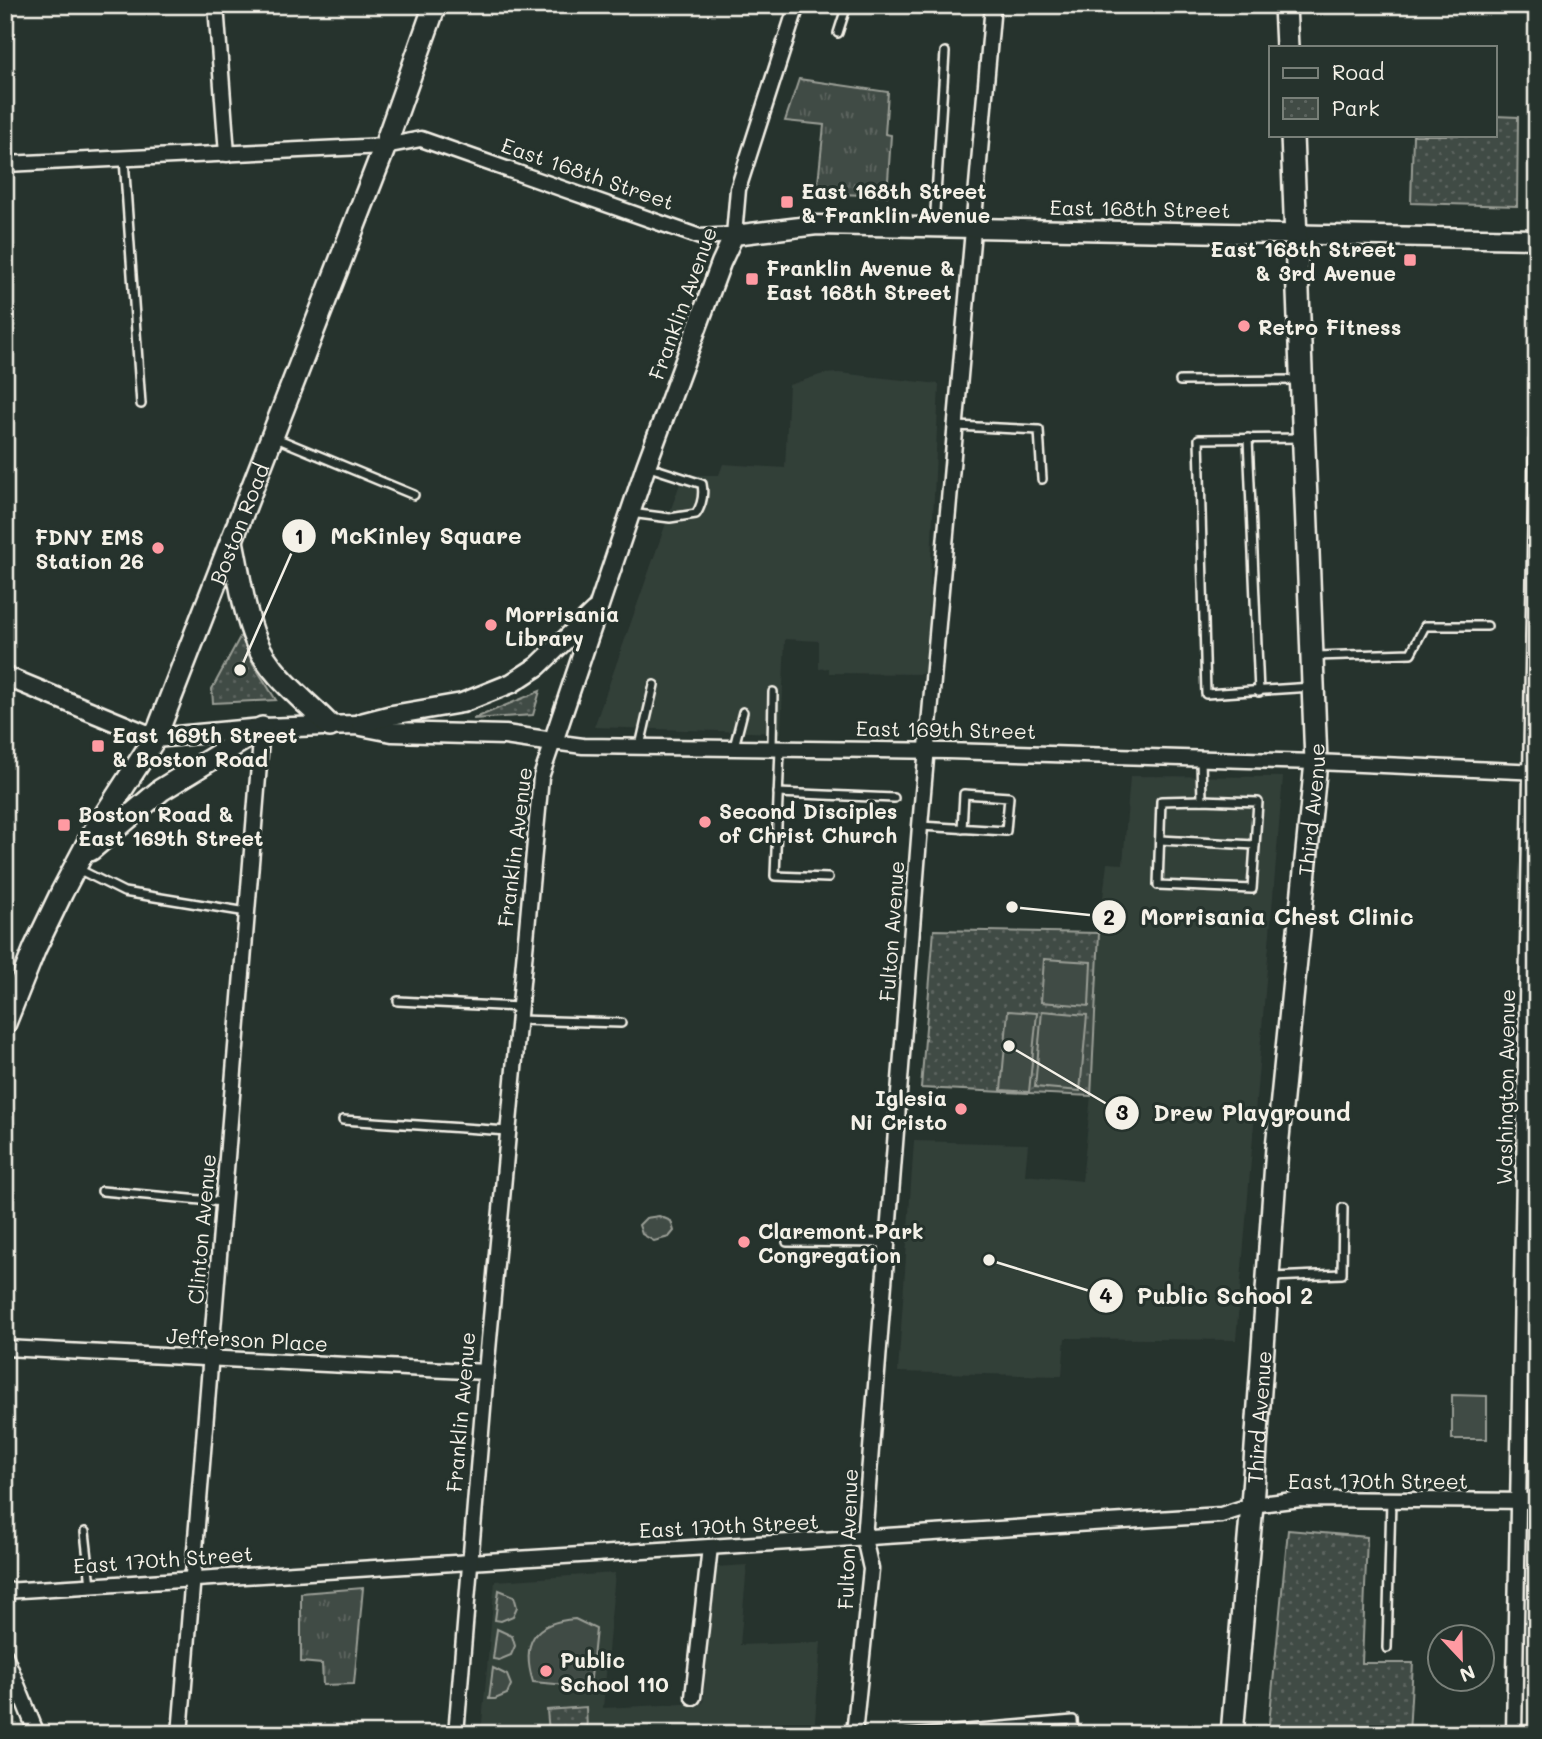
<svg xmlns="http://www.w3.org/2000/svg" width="1542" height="1739" viewBox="0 0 1542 1739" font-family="Mali,sans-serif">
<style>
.built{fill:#333f39}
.grass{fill:url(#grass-tufts);stroke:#9a9e96;stroke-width:2}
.park{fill:url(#park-dots);stroke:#9a9e96;stroke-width:2}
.pitch{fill:#414b45;stroke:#9a9e96;stroke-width:2}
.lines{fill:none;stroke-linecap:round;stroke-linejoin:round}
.service-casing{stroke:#f4f1e8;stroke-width:12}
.minor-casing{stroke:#f4f1e8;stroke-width:19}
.tertiary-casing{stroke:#f4f1e8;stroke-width:23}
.secondary-casing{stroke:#f4f1e8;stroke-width:26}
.service{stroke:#26332d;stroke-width:7}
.minor{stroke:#26332d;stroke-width:14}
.tertiary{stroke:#26332d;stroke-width:18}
.secondary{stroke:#26332d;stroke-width:21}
.poi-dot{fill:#ff9aa2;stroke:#26332d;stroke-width:2.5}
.labels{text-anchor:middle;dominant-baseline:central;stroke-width:6;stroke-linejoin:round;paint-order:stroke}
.street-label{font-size:21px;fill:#f4f1e8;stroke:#26332d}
.poi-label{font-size:21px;font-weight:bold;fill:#f4f1e8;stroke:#26332d;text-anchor:start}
.leader{fill:none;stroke:#f4f1e8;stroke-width:2.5}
.callout-dot{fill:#f4f1e8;stroke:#26332d;stroke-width:2.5}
.mark-label{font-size:21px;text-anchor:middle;font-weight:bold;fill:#111}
.callout-label{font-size:23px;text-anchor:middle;font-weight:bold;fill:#f4f1e8;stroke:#26332d;stroke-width:6;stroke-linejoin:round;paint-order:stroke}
</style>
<defs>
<pattern id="grass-tufts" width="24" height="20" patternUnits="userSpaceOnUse" patternTransform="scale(1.75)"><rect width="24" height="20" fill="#414b45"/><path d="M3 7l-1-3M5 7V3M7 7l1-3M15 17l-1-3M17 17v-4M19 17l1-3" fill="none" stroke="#5d6560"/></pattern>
<pattern id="park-dots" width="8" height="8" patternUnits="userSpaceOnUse" patternTransform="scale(1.75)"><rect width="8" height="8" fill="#414b45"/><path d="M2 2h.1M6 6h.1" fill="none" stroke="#5d6560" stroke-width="1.8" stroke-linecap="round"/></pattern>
</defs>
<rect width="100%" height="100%" fill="#26332d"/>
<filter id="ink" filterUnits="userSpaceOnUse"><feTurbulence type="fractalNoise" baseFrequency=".0143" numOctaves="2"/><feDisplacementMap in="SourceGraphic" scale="14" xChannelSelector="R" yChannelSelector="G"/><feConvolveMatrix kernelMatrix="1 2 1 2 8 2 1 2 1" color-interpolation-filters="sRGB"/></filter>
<g filter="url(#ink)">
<g class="built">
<path d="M839 373 939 384 926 674 829 673V668L819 669V641L785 639 781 733 594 727 683 475H719L723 464 785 468 789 385 823 374Z"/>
<path d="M1130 776 1283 777 1236 1340 1065 1338 1062 1376 898 1372 914 1141 1028 1144 1025 1175 1082 1181 1091 1096 1099 933 1107 863 1123 864Z"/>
<path d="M747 1565 740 1645 821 1642 814 1734H481L495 1581 615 1573 603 1708 703 1703 716 1567Z"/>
</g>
<g class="grass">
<path d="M799 79 888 92 885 134 891 135 887 196 817 193 824 125 785 121Z"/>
<path d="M659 1216 671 1221 674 1231 669 1237 654 1241 642 1234 639 1225 646 1218Z"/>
<path d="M363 1588 354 1684 323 1685 322 1664 301 1662V1593Z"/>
</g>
<g class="park">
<path d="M1495 116 1518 117 1517 206 1411 203 1413 135H1495Z"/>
<path d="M241 635 251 660 276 700 213 703 212 689Z"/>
<path d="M540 691 533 715 473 719Z"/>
<path d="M934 930 1099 933 1091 1096 921 1088Z"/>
<path d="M1288 1530 1367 1537 1362 1663H1413L1409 1734H1268Z"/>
<path d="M586 1707 587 1729 549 1732 547 1710Z"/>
</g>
<g class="pitch">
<path d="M1044 959 1091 962 1089 1006 1041 1002Z"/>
<path d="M1008 1011 1037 1013 1029 1092 1001 1090Z"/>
<path d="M1042 1011 1087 1015 1080 1091 1035 1087Z"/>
<path d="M1452 1395 1487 1396V1439H1452Z"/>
<path d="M499 1590 514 1596 517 1607 513 1616 501 1621 495 1620Z"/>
<path d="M575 1619 596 1629 590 1687 533 1682C521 1643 533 1622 575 1619Z"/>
<path d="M497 1629 512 1636 515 1646 511 1655 499 1660 493 1659Z"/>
<path d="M493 1668 507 1675 511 1685 507 1694 495 1699H489Z"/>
</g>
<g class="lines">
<defs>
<g id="service">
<path d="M838 33 847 5"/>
<path d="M124 159 141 404"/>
<path d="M934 227 945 52"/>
<path d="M1180 381 1298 380"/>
<path d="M956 426 1039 430 1042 479"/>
<path d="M276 438 414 495"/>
<path d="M1248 438 1259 692"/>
<path d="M1302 438 1199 439 1206 694 1312 687"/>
<path d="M630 513 670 518 696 514C702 505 704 495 702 484L646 466"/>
<path d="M1316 656 1411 653 1425 626H1487"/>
<path d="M640 746 654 685"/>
<path d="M734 747 743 712"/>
<path d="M772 748 773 692"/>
<path d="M780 749 775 876 828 878"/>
<path d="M1201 759 1202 800"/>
<path d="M778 793 894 798"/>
<path d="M1202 800 1258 802 1252 889 1158 885 1161 801Z"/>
<path d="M920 826 1006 831 1009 797 964 794 962 829"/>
<path d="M1160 840 1255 845"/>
<path d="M78 869 124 892 247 912"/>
<path d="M398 1001 519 1007"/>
<path d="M519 1020 621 1023"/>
<path d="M343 1120 508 1131"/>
<path d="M102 1191 223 1202"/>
<path d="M787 1242 887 1243"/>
<path d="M1272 1277 1342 1274 1343 1208"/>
<path d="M85 1532 91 1585"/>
<path d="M1387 1648 1391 1500"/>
<path d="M907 1734 1073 1720 1074 1734"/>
</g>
<g id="minor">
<path d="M216 5 227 154"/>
<path d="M5 164 385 146 421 139 700 237 734 235 738 189 797 5"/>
<path d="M5 1348 486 1372"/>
<path d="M5 1591 1221 1515 1252 1505 1301 1499 1537 1501"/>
<path d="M5 1655 37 1734"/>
<path d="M693 1697 710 1547"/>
<path d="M180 1734 262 728"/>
<path d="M456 1734 486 1372 541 777 553 742 583 746 947 751 1316 762 1537 772"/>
<path d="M854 1734 871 1569 864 1538 920 826 993 5"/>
<path d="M1514 1734 1537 440"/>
</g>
<g id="tertiary">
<path d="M5 676 155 738 262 728 356 725 392 732 505 735 553 742 646 466 721 263 734 235 817 225 1537 239"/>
<path d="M361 723 392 715 462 703 512 683 538 666 594 612"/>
</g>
<g id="secondary">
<path d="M1285 5 1287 47"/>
<path d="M232 541C239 573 243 610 256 641 270 675 305 700 330 726"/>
<path d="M90 850 161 790 262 728"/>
<path id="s1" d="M5 1023 35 948 62 892 92 835 155 738 385 146 435 5"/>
<path id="s2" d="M1232 1734 1252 1505 1277 1148 1316 762 1292 135"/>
</g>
</defs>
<use href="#service" class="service-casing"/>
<use href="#minor" class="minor-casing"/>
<use href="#tertiary" class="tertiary-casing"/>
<use href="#secondary" class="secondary-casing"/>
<use href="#service" class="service"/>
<use href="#minor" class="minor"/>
<use href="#tertiary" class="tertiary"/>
<use href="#secondary" class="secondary"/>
</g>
</g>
<g class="poi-dot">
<rect x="780" y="195" width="14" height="14" rx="3.5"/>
<rect x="1403" y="253" width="14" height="14" rx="3.5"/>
<rect x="745" y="272" width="14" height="14" rx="3.5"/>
<circle cx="1244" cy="326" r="7"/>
<circle cx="158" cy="548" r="7"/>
<circle cx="491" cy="625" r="7"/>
<rect x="91" y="739" width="14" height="14" rx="3.5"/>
<circle cx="705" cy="822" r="7"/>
<rect x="57" y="818" width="14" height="14" rx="3.5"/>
<circle cx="961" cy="1109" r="7"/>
<circle cx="744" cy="1242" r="7"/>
<circle cx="546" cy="1671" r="7"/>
</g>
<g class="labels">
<g class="street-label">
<text transform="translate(588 173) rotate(19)">East 168th Street</text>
<text transform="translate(1140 208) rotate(1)">East 168th Street</text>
<text transform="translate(682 303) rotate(-70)">Franklin Avenue</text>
<text stroke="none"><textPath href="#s1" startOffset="553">Boston Road</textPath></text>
<text transform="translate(946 729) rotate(1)">East 169th Street</text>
<text stroke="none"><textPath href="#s2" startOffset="928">Third Avenue</textPath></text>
<text transform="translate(514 847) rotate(-83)">Franklin Avenue</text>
<text transform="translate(891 931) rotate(-86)">Fulton Avenue</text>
<text transform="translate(1505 1087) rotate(-89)">Washington Avenue</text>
<text transform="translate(201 1229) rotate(-85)">Clinton Avenue</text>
<text transform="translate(247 1339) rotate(3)">Jefferson Place</text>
<text transform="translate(460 1412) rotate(-85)">Franklin Avenue</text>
<text stroke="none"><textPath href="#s2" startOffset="318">Third Avenue</textPath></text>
<text x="1378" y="1480">East 170th Street</text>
<text transform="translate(729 1525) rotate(-3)">East 170th Street</text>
<text transform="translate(847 1539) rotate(-88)">Fulton Avenue</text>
<text transform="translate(163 1559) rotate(-4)">East 170th Street</text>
</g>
<g class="poi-label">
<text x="801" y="190">East 168th Street<tspan x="801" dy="24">&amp; Franklin Avenue</tspan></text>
<text x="1396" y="248" text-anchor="end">East 168th Street<tspan x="1396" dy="24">&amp; 3rd Avenue</tspan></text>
<text x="766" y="267">Franklin Avenue &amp;<tspan x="766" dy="24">East 168th Street</tspan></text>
<text x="1258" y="326">Retro Fitness</text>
<text x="144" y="536" text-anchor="end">FDNY EMS<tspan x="144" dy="24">Station 26</tspan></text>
<text x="505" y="613">Morrisania<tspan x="505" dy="24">Library</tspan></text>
<text x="112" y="734">East 169th Street<tspan x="112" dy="24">&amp; Boston Road</tspan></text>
<text x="719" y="810">Second Disciples<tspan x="719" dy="24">of Christ Church</tspan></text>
<text x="78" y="813">Boston Road &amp;<tspan x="78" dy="24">East 169th Street</tspan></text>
<text x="947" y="1097" text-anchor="end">Iglesia<tspan x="947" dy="24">Ni Cristo</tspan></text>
<text x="758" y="1230">Claremont Park<tspan x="758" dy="24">Congregation</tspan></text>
<text x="560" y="1659">Public<tspan x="560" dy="24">School 110</tspan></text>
</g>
</g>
<path class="leader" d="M240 670L299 536M1012 907L1109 917M1009 1046L1122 1113M989 1260L1106 1296"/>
<g class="callout-dot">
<circle cx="240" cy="670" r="7"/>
<circle cx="1012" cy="907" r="7"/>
<circle cx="1009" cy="1046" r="7"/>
<circle cx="989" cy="1260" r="7"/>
<circle cx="299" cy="536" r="18"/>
<circle cx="1109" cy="917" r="18"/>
<circle cx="1122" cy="1113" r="18"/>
<circle cx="1106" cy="1296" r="18"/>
</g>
<g class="mark-label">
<text x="299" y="544">1</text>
<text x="1109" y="925">2</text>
<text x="1122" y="1120">3</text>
<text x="1106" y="1303">4</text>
</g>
<g class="callout-label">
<text x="426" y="544">McKinley Square</text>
<text x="1277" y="925">Morrisania Chest Clinic</text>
<text x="1252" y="1121">Drew Playground</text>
<text x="1225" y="1304">Public School 2</text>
</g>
<rect width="1542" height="1739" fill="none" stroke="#26332d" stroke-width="28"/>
<rect x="14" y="14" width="1514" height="1711" fill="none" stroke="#f4f1e8" stroke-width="2.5" filter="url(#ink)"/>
<rect x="1269" y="46" width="228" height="91" fill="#26332d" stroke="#787f78" stroke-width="2"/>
<rect x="1283" y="68" width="35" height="10" fill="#26332d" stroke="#787f78" stroke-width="2"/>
<text x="1332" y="80" font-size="21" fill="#f4f1e8">Road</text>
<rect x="1283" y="98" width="35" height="21" fill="url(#park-dots)" stroke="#787f78" stroke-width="2"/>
<text x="1332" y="116" font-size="21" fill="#f4f1e8">Park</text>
<g transform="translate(1461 1658) rotate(158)"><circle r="33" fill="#26332d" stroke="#787f78" stroke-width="2"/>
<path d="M0-5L12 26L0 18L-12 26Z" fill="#ff9aa2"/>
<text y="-10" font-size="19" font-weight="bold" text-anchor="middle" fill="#f4f1e8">N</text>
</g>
</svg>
